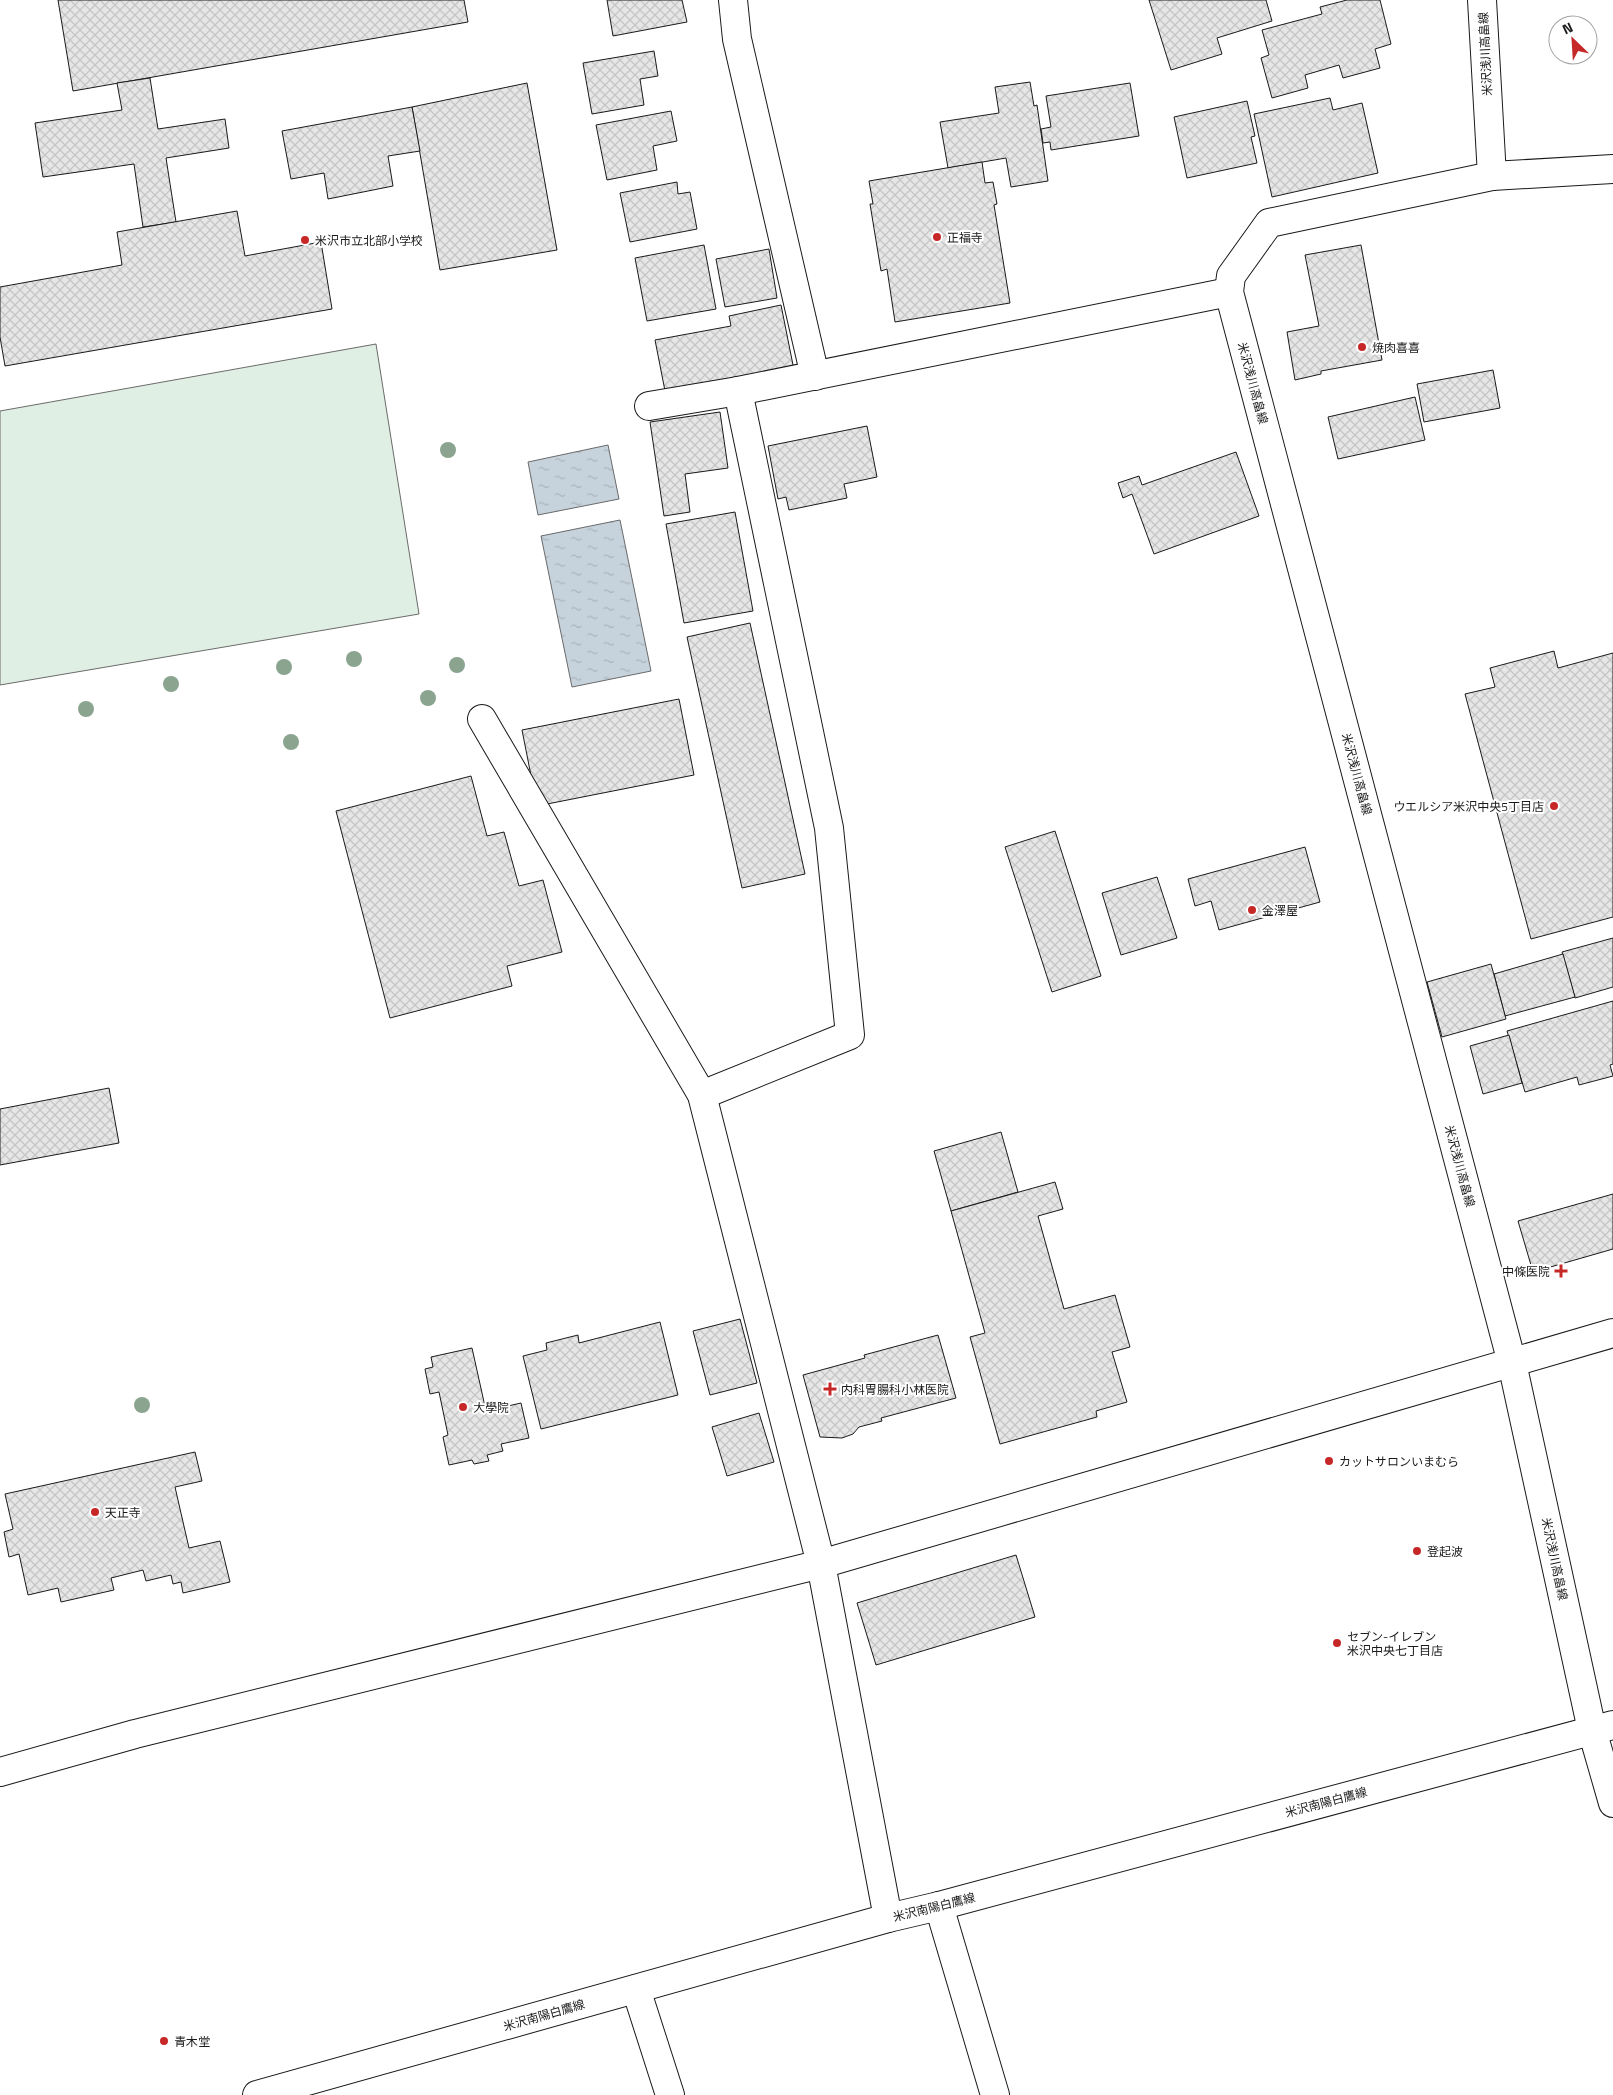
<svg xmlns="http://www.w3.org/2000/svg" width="1613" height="2095" viewBox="0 0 1613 2095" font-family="'Titillium Web','Noto Sans JP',sans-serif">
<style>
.grass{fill:#e0efe3;stroke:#6a6a6a}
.water{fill:url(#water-ripples);stroke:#6a6a6a}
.building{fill:url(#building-cross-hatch);stroke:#1a1a1a}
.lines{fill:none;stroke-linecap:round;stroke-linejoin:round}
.minor-casing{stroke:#1a1a1a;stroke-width:30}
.major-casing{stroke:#1a1a1a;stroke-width:30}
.minor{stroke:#fff;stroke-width:28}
.major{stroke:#fff;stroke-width:28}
.tree{fill:#8aa48f}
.poi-dot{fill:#c62828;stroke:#fff;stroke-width:2}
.labels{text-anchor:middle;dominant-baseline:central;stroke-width:4;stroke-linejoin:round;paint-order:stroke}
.street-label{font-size:12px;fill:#1a1a1a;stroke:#fff}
.poi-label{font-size:12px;fill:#1a1a1a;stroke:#fff;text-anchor:start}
</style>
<defs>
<pattern id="water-ripples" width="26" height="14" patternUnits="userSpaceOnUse" patternTransform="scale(1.25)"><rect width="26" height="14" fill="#c6d2dc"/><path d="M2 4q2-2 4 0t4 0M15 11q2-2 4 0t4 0" fill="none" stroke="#aab4bc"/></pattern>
<pattern id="building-cross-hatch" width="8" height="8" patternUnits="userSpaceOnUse" patternTransform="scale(1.25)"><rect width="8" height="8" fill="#e6e6e6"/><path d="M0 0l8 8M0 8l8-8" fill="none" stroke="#c5c5c5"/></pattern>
</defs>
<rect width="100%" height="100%" fill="#fff"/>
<path class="grass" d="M376 344 419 614 0 685V411Z"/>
<g class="water">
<path d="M608 445 619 499 538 515 528 462Z"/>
<path d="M620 520 651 671 572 687 541 536Z"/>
</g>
<g class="building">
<path d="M58 0H464L468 22 73 91Z"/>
<path d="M607 0H682L687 22 613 36Z"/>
<path d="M1149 0H1266L1272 21 1217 38 1222 54 1171 70Z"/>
<path d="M1347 0H1380L1391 44 1375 49 1380 68 1343 78 1339 65 1305 75 1308 88 1272 98 1261 58 1269 55 1262 30 1322 14 1320 7Z"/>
<path d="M654 51 658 76 640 79 644 105 592 114 583 63Z"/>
<path d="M150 78 158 129 225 119 229 148 166 158 176 222 143 227 134 164 43 177 35 123 122 110 117 83Z"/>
<path d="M1030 82 1034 106 1037 105 1048 181 1011 187 1006 158 948 168 940 122 999 113 995 87Z"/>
<path d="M527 83 557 250 440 270 412 107Z"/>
<path d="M1130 83 1139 136 1051 150 1050 142 1043 143 1041 129 1051 127 1046 96Z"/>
<path d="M1330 98 1333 110 1362 103 1378 173 1272 197 1254 114Z"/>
<path d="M1247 101 1255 136 1251 137 1257 163 1187 178 1174 117Z"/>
<path d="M412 107 420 151 388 156 393 186 328 199 324 173 291 179 282 131Z"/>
<path d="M671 111 677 141 653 146 657 170 607 180 596 125Z"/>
<path d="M982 162 985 183 993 182 997 204 994 205 1010 303 895 322 887 269 881 271 870 204H873L869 181Z"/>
<path d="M677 182 678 194 690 192 697 229 630 242 620 193Z"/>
<path d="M237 211 245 256 321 242 332 309 5 366 0 337V287L122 265 117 232Z"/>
<path d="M704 245 716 309 647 321 635 258Z"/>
<path d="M1361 245 1382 360 1321 371V374L1295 380 1287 332 1319 326 1305 255Z"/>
<path d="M769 249 777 298 725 307 716 259Z"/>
<path d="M781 305 794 370 666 396 655 340 731 326 729 316Z"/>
<path d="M1493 370 1500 408 1424 422 1417 384Z"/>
<path d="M1415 397 1425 440 1338 459 1328 417Z"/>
<path d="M720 412 728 468 685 474 690 512 664 516 650 422Z"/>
<path d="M867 426 877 477 844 484 847 498 789 510 786 497 778 499 768 446Z"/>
<path d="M1236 452 1259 516 1154 554 1132 494 1123 498 1118 483 1139 476 1142 485Z"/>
<path d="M735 512 753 611 684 623 666 524Z"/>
<path d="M750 623 805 874 742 888 687 637Z"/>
<path d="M1554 651 1558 668 1613 653V917L1531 939 1465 694 1495 687 1490 668Z"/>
<path d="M679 699 694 775 537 806 522 730Z"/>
<path d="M471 776 487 836 504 832 519 886 543 880 562 952 507 966 512 986 390 1018 336 811Z"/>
<path d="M1055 831 1101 976 1052 992 1005 847Z"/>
<path d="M1305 847 1320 902 1219 930 1211 901 1195 906 1188 879Z"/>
<path d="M1157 877 1177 938 1121 955 1102 893Z"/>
<path d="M1613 938V987L1575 998 1562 952Z"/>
<path d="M1563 954 1575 997 1505 1016 1494 974Z"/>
<path d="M1491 964 1506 1019 1442 1037 1427 982Z"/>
<path d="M1613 1001V1064L1610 1065 1613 1076 1579 1085 1577 1077 1525 1092 1507 1031Z"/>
<path d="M1509 1035 1522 1083 1483 1094 1470 1046Z"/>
<path d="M109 1088 119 1143 0 1165V1109Z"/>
<path d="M1001 1132 1018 1192 951 1211 934 1151Z"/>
<path d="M1055 1182 1063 1209 1038 1216 1064 1309 1115 1295 1130 1347 1112 1352 1127 1402 1096 1411 1097 1417 1000 1444 970 1337 985 1333 951 1211Z"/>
<path d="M1613 1194V1249L1533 1272 1518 1221Z"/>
<path d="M740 1319 757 1383 710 1395 693 1331Z"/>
<path d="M660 1322 678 1395 541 1429 523 1356 547 1350 546 1343 578 1335 579 1343Z"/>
<path d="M938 1335 956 1398 881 1418 882 1421 859 1427 853 1434 842 1438 820 1437 803 1375 865 1358 864 1355Z"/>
<path d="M472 1348 486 1411 521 1403 529 1438 501 1444 503 1451 487 1455 489 1461 474 1464 472 1460 449 1465 443 1437 448 1435 439 1392 430 1394 425 1369 433 1367 431 1357Z"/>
<path d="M759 1413 774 1462 727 1476 712 1427Z"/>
<path d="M195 1452 202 1481 175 1487 189 1548 220 1541 230 1582 183 1593 181 1582 173 1584 171 1575 146 1581 143 1570 111 1578 114 1590 61 1602 58 1588 28 1595 19 1554 9 1557 4 1532 13 1529 5 1494Z"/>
<path d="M1016 1555 1035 1617 876 1665 857 1603Z"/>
</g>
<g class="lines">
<defs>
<g id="minor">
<path d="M733 0 737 39 815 376"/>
<path d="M1492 176 1613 169"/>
<path d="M649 406 738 391 1229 292"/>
<path d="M482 719 702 1095 821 1564 888 1918"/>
<path d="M702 1095 850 1035 829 828 738 391"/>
<path d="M1592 1730 1613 1803"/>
<path d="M0 1772 135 1734 821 1564 1613 1333"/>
<path d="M939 1906 995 2095"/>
<path d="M636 1989 670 2095"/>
</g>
<g id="major">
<path d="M1482 0 1492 176 1269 223 1231 276 1229 292 1512 1363 1592 1730"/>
<path d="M257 2095 888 1918 939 1906 1613 1725"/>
</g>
</defs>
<use href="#minor" class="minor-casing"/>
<use href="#major" class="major-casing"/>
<use href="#minor" class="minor"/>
<use href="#major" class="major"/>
</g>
<g class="tree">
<circle cx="448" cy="450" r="8"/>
<circle cx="354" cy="659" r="8"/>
<circle cx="457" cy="665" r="8"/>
<circle cx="284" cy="667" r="8"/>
<circle cx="171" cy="684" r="8"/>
<circle cx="428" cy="698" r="8"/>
<circle cx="86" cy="709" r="8"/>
<circle cx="291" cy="742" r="8"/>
<circle cx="142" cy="1405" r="8"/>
</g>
<g class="poi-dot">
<circle cx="937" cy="237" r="5"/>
<circle cx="305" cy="240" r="5"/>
<circle cx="1362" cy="347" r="5"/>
<circle cx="1554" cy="806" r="5"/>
<circle cx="1252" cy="910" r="5"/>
<path d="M1558.5 1263.5h5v5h5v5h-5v5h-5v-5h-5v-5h5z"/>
<path d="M827.5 1381.5h5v5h5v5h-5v5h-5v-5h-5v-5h5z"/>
<circle cx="463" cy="1407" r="5"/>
<circle cx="1329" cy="1461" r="5"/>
<circle cx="95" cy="1512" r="5"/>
<circle cx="1417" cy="1551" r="5"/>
<circle cx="1337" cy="1643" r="5"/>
<circle cx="164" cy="2041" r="5"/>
</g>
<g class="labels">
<g class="street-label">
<text transform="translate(1485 54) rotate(-93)">米沢浅川高畠線</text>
<text transform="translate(1253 383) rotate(75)">米沢浅川高畠線</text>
<text transform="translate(1357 774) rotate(75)">米沢浅川高畠線</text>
<text transform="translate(1460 1166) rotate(75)">米沢浅川高畠線</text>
<text transform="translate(1555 1559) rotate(78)">米沢浅川高畠線</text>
<text transform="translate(1326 1802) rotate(-15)">米沢南陽白鷹線</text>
<text transform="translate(934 1907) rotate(-14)">米沢南陽白鷹線</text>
<text transform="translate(544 2015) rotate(-16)">米沢南陽白鷹線</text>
</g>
<g class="poi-label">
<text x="947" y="237">正福寺</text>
<text x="315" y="240">米沢市立北部小学校</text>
<text x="1372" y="347">焼肉喜喜</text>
<text x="1544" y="806" text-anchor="end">ウエルシア米沢中央5丁目店</text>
<text x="1262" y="910">金澤屋</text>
<text x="1550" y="1271" text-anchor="end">中條医院</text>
<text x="841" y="1389">内科胃腸科小林医院</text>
<text x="473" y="1407">大學院</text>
<text x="1339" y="1461">カットサロンいまむら</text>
<text x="105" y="1512">天正寺</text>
<text x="1427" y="1551">登起波</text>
<text x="1347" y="1636">セブン-イレブン<tspan x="1347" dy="14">米沢中央七丁目店</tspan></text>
<text x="174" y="2041">青木堂</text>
</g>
</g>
<g transform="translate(1573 40) rotate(335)"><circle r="24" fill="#ffffff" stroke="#a3a3a3"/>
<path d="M0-4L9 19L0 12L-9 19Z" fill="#c62828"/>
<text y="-8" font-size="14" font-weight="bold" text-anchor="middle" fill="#1a1a1a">N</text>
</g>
</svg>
